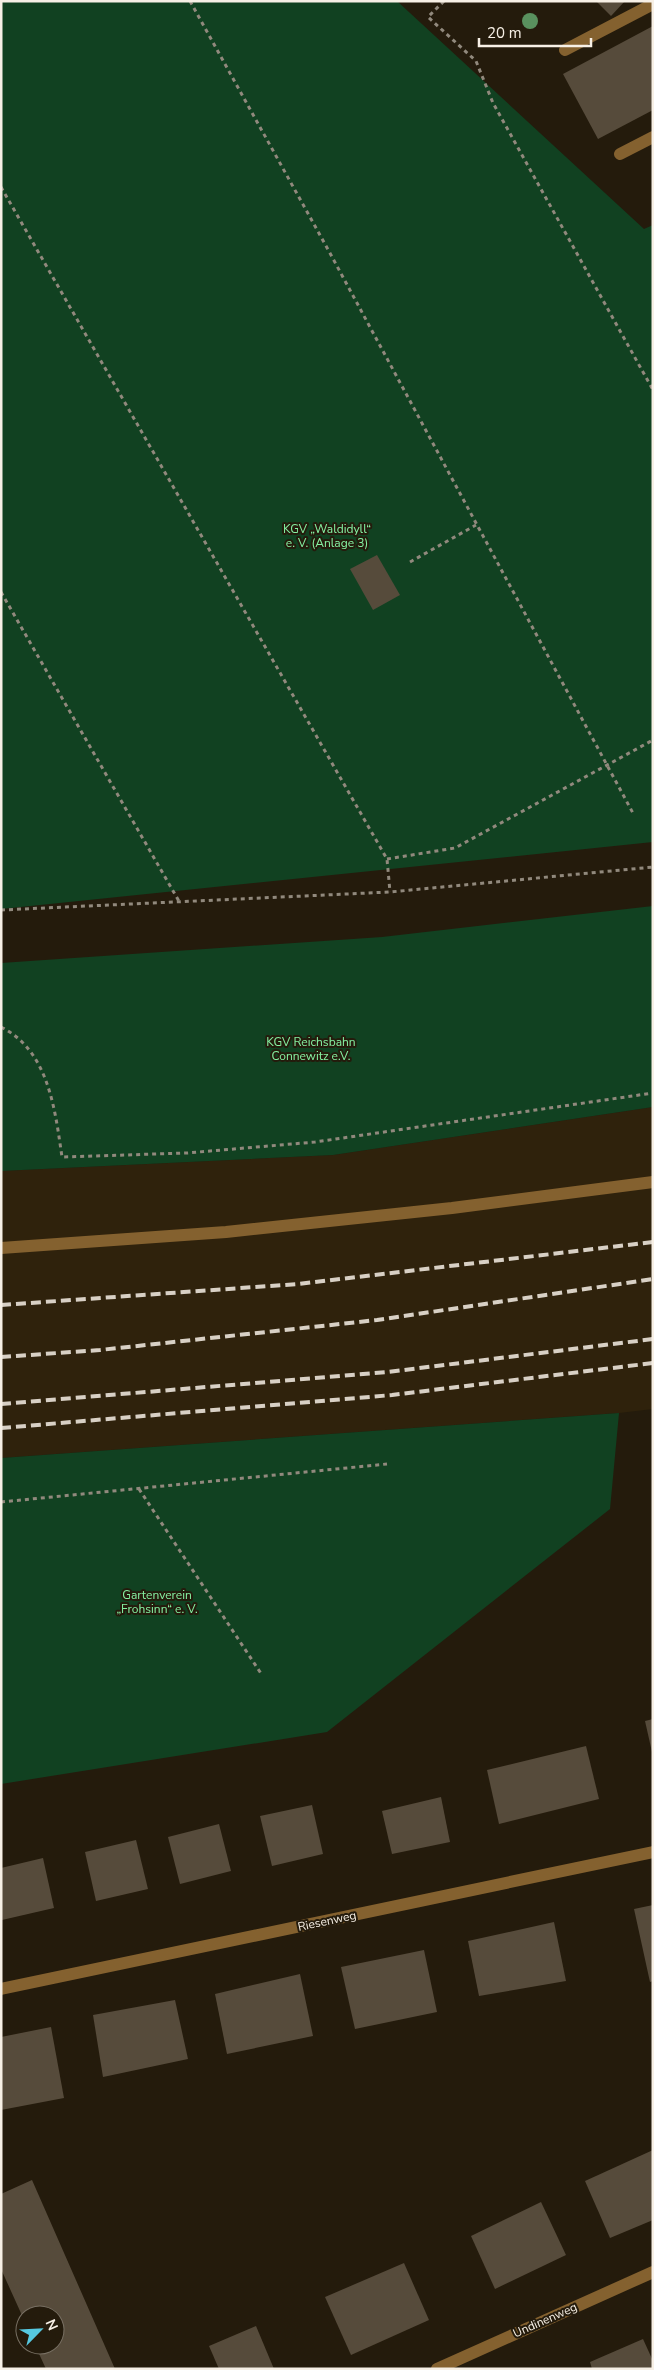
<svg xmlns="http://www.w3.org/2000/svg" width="654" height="2370" viewBox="0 0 654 2370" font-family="'Nunito Sans',sans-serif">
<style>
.built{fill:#2f220c}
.green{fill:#114121}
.building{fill:#564b3b}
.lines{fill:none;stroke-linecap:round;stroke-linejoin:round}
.path{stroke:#91897d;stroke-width:3;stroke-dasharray:4 4;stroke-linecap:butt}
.lane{stroke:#84612f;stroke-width:12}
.street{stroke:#84612f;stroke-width:12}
.rail{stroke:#d8d0c5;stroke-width:4;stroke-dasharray:10 5;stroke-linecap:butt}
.tree{fill:#59915e}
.labels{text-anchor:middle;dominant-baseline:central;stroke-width:4;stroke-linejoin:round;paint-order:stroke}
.park-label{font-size:12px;fill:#85f1a2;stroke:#241b0c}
.street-label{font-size:12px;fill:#f7f0e6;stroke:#241b0c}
</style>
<rect width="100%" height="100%" fill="#241b0c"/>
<path class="built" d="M653 1107V1409L619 1413 1 1458V1171L333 1155Z"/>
<g class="green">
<path d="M1 1H397L644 229 653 225V842L1 909Z"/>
<path d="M653 906V1107L333 1155 1 1171V963L382 937Z"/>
<path d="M619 1413 610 1509 327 1732 1 1784V1458Z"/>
</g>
<g class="building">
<path d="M596 1H625L611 16Z"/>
<path d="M653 26V110L598 139 563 74Z"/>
<path d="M377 555 400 595 373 610 350 569Z"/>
<path d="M653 1719V1752H652L645 1721Z"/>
<path d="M586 1746 599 1799 499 1824 487 1770Z"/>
<path d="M441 1797 450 1842 392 1854 382 1811Z"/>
<path d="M312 1805 323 1854 272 1866 260 1816Z"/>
<path d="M219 1824 231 1871 180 1884 168 1837Z"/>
<path d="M136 1840 148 1889 96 1901 85 1852Z"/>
<path d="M43 1858 54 1908 2 1920 1 1868Z"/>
<path d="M653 1905V1981L650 1982 634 1909Z"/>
<path d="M554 1922 566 1981 479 1996 468 1941Z"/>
<path d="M424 1950 437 2012 355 2029 341 1967Z"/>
<path d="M300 1974 313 2036 227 2054 215 1994Z"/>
<path d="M175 2000 188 2059 103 2077 93 2015Z"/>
<path d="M51 2027 64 2098 1 2110V2037Z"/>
<path d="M653 2150V2220L610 2238 585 2181Z"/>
<path d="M32 2180 115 2369H46L35 2345H55V2315H25V2322L1 2269V2194Z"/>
<path d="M541 2202 566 2255 495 2289 471 2236Z"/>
<path d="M404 2263 429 2320 351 2355 325 2297Z"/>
<path d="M256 2326 274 2369H219L209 2346Z"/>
<path d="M643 2339 653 2361V2369H592L590 2362Z"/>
</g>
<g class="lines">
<g class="path">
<path d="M190 1 331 255 634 815"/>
<path d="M444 1 428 17 476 61 493 103 653 390"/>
<path d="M1 187 387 859 390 892"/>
<path d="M410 562 476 525"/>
<path d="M1 592 180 903"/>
<path d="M387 859 455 848 653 740"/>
<path d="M1 910 390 892 653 867"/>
<path d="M1 1027C49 1051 55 1110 62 1157L187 1153 315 1142 653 1093"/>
<path d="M139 1489 262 1675"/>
<path d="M1 1502 387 1464"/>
</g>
<g class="lane">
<path d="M565 50 653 4"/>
<path d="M620 154 653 137"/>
<path d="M1 1248 226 1232 452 1208 653 1182"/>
</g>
<g class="street">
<path d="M1 1989 653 1852"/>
<path d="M437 2369 653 2272"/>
</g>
<g class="rail">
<path d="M1 1305 298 1284 653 1242"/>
<path d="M1 1357 100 1350 377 1320 653 1279"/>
<path d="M1 1404 388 1372 653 1339"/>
<path d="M1 1428 392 1395 653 1363"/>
</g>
</g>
<circle class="tree" cx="530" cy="21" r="8"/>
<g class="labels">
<g class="park-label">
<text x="327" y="529">KGV „Waldidyll“<tspan x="327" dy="14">e. V. (Anlage 3)</tspan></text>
<text x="311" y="1042">KGV Reichsbahn<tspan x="311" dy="14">Connewitz e.V.</tspan></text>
<text x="157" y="1595">Gartenverein<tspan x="157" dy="14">„Frohsinn“ e. V.</tspan></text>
</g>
<g class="street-label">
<text transform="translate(327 1921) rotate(-12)">Riesenweg</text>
<text transform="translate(545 2320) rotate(-24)">Undinenweg</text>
</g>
</g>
<rect width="654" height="2370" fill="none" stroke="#f7f0e6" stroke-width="5"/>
<g transform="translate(40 2330) rotate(66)"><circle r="24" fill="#241b0c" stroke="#787063"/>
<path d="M0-4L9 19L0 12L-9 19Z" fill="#56c9e1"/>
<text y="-8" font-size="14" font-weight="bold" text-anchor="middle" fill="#f7f0e6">N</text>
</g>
<path d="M479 38v8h112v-8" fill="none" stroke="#f7f0e6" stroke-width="2.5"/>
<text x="487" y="38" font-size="15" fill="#f7f0e6" stroke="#241b0c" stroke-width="4" paint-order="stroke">20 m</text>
</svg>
